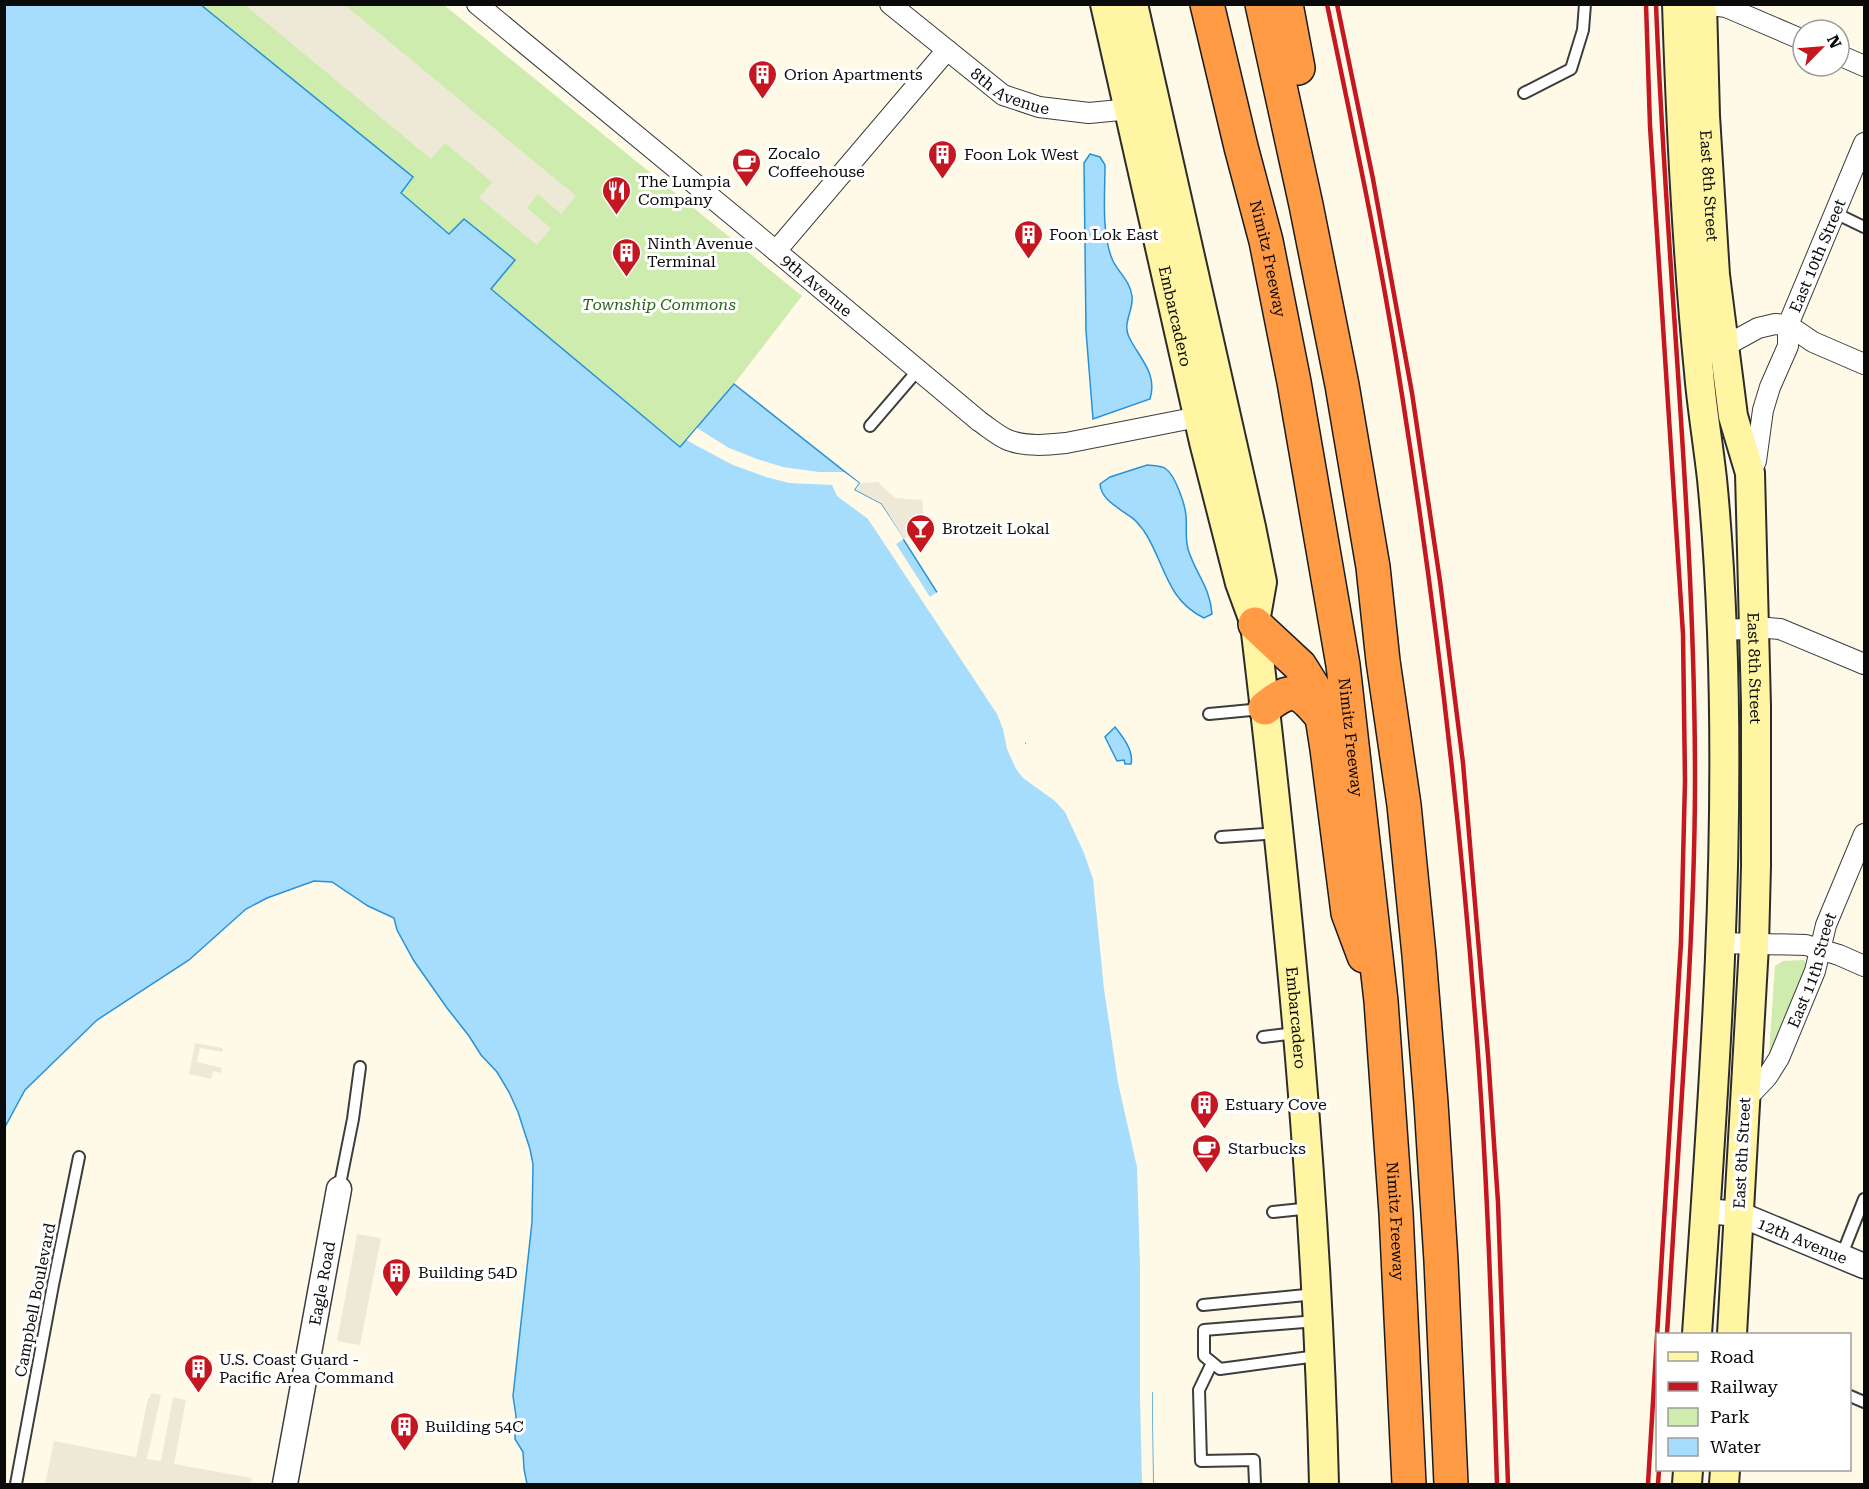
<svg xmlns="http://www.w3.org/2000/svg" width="1869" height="1489" viewBox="0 0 1869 1489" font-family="'Roboto Serif',serif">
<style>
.green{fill:#ceecae}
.plaza{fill:#eee8d7}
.water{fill:#a6dcfc;stroke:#2792d9;stroke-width:1.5}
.pier{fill:#fffae7}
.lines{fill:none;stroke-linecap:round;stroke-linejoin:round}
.service-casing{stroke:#3d3d3d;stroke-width:14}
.minor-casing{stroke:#3d3d3d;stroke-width:22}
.tertiary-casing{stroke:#3d3d3d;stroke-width:27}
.secondary-casing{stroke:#2c2c2c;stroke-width:32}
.motorway-casing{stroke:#1b1b1b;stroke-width:36}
.service{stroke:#fff;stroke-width:10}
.minor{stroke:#fff;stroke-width:20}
.tertiary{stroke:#fff;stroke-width:24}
.secondary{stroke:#fff5a2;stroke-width:28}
.motorway{stroke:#ff9a45;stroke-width:33}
.rail{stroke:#c41720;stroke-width:4.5}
.labels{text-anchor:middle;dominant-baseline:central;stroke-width:6;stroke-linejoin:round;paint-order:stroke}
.poi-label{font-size:16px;fill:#0a0a0a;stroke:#fff;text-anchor:start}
.street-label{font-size:16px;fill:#0a0a0a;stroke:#fff}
.park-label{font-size:16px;font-style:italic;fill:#276616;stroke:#fff}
</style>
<rect width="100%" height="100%" fill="#fffae7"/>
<g class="green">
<path d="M201 5H444L802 296 734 384 836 465 681 447 491 289 515 261 464 219 450 234 400 193 413 178Z"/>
<path d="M1804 960 1806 964V972L1774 1052 1769 1055 1775 966 1783 961Z"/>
</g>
<g class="plaza">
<path d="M245 5H345L576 196 561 214 538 194 527 208 551 228 537 245 479 198 492 182 468 162 445 143 431 159Z"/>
<path d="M878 482 895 498 922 500 924 518 919 521 922 527 904 539 881 504 854 490 859 483Z"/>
<path d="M195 1043 223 1048 222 1052 200 1048 197 1062 222 1068 221 1073 213 1071 211 1079 189 1074Z"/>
<path d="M357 1234 381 1238 360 1345 337 1341Z"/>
<path d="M151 1393 161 1395 147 1459 161 1461 173 1397 186 1400 174 1464 252 1478 251 1484H45L54 1441 136 1457 148 1398H150Z"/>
</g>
<g class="water">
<path d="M5 5H201L413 177 401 193 449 234 464 219 515 260 491 289 680 447 734 384 859 483 854 490 881 504 1006 701 1022 739 1089 837 1150 1240 1153 1484H527L524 1469 523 1452 515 1439 516 1416 513 1396 532 1222 533 1164 530 1149 518 1112 509 1092 497 1072 481 1055 469 1036 447 1008 414 961 397 930 394 918 368 906 332 882 314 881 267 898 246 909 189 960 97 1020 25 1090 5 1127Z"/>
<path d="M1090 154 1100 157 1105 165C1105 193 1101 235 1113 261 1119 273 1130 281 1132 296 1134 310 1122 323 1129 337 1139 358 1158 373 1150 399L1093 419 1086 331 1084 163Z"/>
<path d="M1147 465C1153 466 1161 465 1166 469 1175 475 1185 504 1186 516 1187 527 1185 538 1188 549 1195 573 1210 586 1212 614L1204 618C1165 599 1165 562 1144 531 1140 526 1136 520 1131 517 1119 508 1101 500 1100 484L1110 477Z"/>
<path d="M1115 727C1123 737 1134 751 1131 764H1125L1124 760 1117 761 1105 737Z"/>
</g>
<path class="pier" d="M697 428 729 448 757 459 783 467 819 472H844L859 483 854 490 881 504 904 539 896 544 930 597 939 591 1010 703 1025 738V744L1028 743 1045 767 1073 796 1078 806 1081 805 1110 877 1116 937 1128 1023 1130 1063 1153 1146 1155 1391 1152 1392 1153 1484H1142L1140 1395V1267L1137 1167 1118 1083 1104 989 1093 879 1084 853 1065 812 1055 801 1023 778 1016 769 1007 749 1003 729 997 714 868 519 837 496 832 485 789 483 766 477 733 465 697 446 687 440Z"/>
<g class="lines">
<defs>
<g id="service">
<path d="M1524 93 1571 69 1583 30 1585 4"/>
<path d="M1835 213 1864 227"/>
<path d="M870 426 918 370"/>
<path d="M1209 714 1262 709"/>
<path d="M1221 837 1278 833"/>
<path d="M1263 1037 1296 1033"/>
<path d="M339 1189 353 1119 360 1067"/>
<path d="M1273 1212 1311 1208"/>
<path d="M1841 1257 1864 1199"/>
<path d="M1203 1305 1316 1294"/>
<path d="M1317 1356 1220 1369 1204 1356V1330L1317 1321"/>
<path d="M1212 1363 1199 1390 1201 1461 1254 1460 1255 1484"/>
<path d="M1850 1396 1864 1402"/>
<path d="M16 1484 53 1285 79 1157"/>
</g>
<g id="minor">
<path id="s1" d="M477 4 776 251 979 421C988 427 998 436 1008 440 1026 447 1047 445 1066 443L1198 417"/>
<path id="s2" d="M890 4 1003 95 1039 107 1089 113 1141 108"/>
<path d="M1705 4 1726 7 1803 40"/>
<path d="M1839 55 1864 66"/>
<path d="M776 251 947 50"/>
<path d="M1716 351 1758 328 1775 324 1788 325 1813 342 1864 364"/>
<path id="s3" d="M1750 473 1756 461 1763 410 1770 387 1788 346V325L1864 143"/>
<path d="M1722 630 1768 628 1780 629 1864 664"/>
<path d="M1721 943 1806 945 1839 955 1864 966"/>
<path id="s4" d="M1746 1099 1767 1077 1779 1058 1815 971 1826 925 1864 834"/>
</g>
<g id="tertiary">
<path id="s5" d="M1706 1211 1739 1214 1864 1266"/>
<path id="s6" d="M285 1484 339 1189"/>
</g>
<g id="secondary">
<path id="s7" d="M1105 4 1204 442 1240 583 1255 624C1289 910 1317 1196 1324 1484"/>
<path d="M1133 4 1251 527 1262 582 1255 622"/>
<path d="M1677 4C1681 127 1687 250 1699 372 1702 408 1708 443 1712 479 1717 529 1720 581 1722 632 1731 866 1713 1101 1697 1334"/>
<path id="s8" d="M1702 4 1705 116 1715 275 1733 416 1750 473 1756 706V866L1754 945 1732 1334"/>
<path d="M1687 1484 1688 1470"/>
<path d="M1724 1484 1725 1470"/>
</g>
<g id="motorway">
<path id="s9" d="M1207 4 1241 147 1266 241 1294 382 1343 665 1381 1001 1396 1213 1409 1484"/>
<path d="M1262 4 1306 205 1342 385 1373 567 1383 661 1404 805 1419 955 1431 1103 1441 1261 1451 1484"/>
<path d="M1286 4 1298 68"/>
<path d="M1255 624 1300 666 1315 690 1322 717 1327 749 1348 913 1364 956"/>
<path d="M1265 708C1293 684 1301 692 1322 717"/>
</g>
</defs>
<use href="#service" class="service-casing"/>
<use href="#minor" class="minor-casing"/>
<use href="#tertiary" class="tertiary-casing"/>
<use href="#secondary" class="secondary-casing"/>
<use href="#motorway" class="motorway-casing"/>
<use href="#service" class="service"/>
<use href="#minor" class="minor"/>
<use href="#tertiary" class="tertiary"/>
<use href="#secondary" class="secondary"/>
<use href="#motorway" class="motorway"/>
<g class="rail">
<path d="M1327 4C1354 134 1382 264 1402 395 1435 604 1460 816 1476 1028 1488 1180 1492 1332 1497 1484"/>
<path d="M1337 4 1373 179 1412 393 1440 581 1463 763 1488 1055 1498 1202 1508 1484"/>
<path d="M1646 4 1650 126 1683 634 1685 781 1681 942 1648 1484"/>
<path d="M1656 4C1666 263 1695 521 1695 780 1695 873 1690 967 1684 1061 1678 1152 1673 1243 1667 1334"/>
<path d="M1658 1484 1659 1470"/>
</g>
</g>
<defs>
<symbol id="building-pin" viewBox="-11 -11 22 30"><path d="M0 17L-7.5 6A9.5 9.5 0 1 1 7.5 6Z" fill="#c41720" stroke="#fff"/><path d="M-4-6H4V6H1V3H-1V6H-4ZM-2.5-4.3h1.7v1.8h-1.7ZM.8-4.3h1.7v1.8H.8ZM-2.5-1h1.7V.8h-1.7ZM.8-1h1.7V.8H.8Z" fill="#fff"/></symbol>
<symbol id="cafe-pin" viewBox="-11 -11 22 30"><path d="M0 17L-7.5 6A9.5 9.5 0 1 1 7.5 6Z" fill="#c41720" stroke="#fff"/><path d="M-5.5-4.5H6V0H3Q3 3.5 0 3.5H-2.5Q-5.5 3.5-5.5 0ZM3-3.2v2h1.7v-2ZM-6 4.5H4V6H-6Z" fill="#fff"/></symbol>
<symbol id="restaurant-pin" viewBox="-11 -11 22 30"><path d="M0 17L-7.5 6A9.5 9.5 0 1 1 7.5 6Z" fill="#c41720" stroke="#fff"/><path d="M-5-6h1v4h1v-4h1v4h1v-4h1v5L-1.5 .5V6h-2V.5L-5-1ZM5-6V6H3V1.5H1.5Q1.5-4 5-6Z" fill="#fff"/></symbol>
<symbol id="bar-pin" viewBox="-11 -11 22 30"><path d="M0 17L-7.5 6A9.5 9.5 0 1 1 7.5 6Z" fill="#c41720" stroke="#fff"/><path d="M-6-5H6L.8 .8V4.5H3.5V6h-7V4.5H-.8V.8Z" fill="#fff"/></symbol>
</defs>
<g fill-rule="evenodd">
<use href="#building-pin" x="746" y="58" width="33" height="45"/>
<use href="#building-pin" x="926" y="138" width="33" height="45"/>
<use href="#cafe-pin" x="730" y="146" width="33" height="45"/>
<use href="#restaurant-pin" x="600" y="174" width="33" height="45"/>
<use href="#building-pin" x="1012" y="218" width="33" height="45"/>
<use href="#building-pin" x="610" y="236" width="33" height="45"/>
<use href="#bar-pin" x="904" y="512" width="33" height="45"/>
<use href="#building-pin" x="1188" y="1088" width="33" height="45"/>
<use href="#cafe-pin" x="1190" y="1132" width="33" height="45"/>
<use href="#building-pin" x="380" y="1256" width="33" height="45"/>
<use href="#building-pin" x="182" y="1352" width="33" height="45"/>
<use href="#building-pin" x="388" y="1410" width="33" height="45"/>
</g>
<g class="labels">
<g class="poi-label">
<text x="784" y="74">Orion Apartments</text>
<text x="768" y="153">Zocalo<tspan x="768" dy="18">Coffeehouse</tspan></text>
<text x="964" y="154">Foon Lok West</text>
<text x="638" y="181">The Lumpia<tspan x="638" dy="18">Company</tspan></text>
<text x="1049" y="234">Foon Lok East</text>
<text x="647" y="243">Ninth Avenue<tspan x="647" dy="18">Terminal</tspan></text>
<text x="942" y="528">Brotzeit Lokal</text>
<text x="1225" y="1104">Estuary Cove</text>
<text x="1228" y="1148">Starbucks</text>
<text x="418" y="1272">Building 54D</text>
<text x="219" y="1359">U.S. Coast Guard -<tspan x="219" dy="18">Pacific Area Command</tspan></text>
<text x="425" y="1426">Building 54C</text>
</g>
<g class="street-label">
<text stroke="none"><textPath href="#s2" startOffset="150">8th Avenue</textPath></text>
<text stroke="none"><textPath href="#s8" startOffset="182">East 8th Street</textPath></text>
<text stroke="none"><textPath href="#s3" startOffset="230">East 10th Street</textPath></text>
<text stroke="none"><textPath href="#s9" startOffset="262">Nimitz Freeway</textPath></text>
<text stroke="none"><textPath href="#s1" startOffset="441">9th Avenue</textPath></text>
<text stroke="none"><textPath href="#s7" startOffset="320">Embarcadero</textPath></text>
<text stroke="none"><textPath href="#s8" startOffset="668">East 8th Street</textPath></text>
<text stroke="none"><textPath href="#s9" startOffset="748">Nimitz Freeway</textPath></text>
<text stroke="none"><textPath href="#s4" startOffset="147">East 11th Street</textPath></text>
<text stroke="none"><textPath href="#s7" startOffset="1034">Embarcadero</textPath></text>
<text transform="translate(1742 1153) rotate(-87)">East 8th Street</text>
<text stroke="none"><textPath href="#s9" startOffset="1234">Nimitz Freeway</textPath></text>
<text stroke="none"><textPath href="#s5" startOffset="102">12th Avenue</textPath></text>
<text stroke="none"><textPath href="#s6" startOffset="204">Eagle Road</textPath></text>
<text transform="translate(35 1300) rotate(-79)">Campbell Boulevard</text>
</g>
<g class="park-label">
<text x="659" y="304">Township Commons</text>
</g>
</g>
<rect width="1869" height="1489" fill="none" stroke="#0a0a0a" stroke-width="12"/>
<rect x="1656" y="1333" width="195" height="138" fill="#ffffff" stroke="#9d9d9d" stroke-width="1.5"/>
<rect x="1668" y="1352" width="30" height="9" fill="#fff5a2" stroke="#9d9d9d" stroke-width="1.5"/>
<text x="1710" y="1363" font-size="18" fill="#0a0a0a">Road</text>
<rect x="1668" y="1382" width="30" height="9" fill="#c41720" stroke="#9d9d9d" stroke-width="1.5"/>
<text x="1710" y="1393" font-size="18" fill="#0a0a0a">Railway</text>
<rect x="1668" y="1408" width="30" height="18" fill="#ceecae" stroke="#9d9d9d" stroke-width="1.5"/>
<text x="1710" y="1423" font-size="18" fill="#0a0a0a">Park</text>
<rect x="1668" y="1438" width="30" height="18" fill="#a6dcfc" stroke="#9d9d9d" stroke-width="1.5"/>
<text x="1710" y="1453" font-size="18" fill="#0a0a0a">Water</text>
<g transform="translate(1821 48) rotate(65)"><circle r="28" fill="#ffffff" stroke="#9d9d9d" stroke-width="1.5"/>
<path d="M0-4.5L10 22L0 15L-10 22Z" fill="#c41720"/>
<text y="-9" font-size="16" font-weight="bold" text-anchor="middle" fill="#0a0a0a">N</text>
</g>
</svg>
